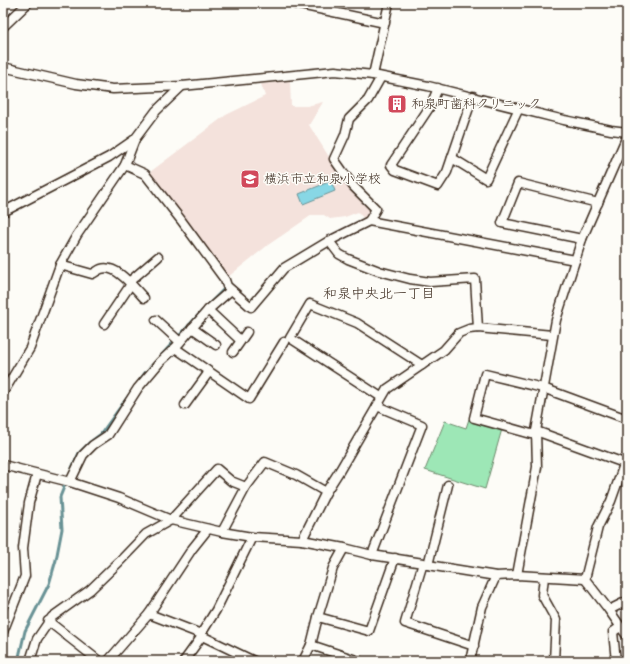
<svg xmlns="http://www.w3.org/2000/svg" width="630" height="664" viewBox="0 0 630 664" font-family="'Architects Daughter','Klee One',sans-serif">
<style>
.built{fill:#f4e2dc}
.green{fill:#9de7b6;stroke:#6c886a}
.water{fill:#88d7e5;stroke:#699295}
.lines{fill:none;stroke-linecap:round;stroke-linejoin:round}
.stream{stroke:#699295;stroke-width:3}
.street-casing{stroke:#3b2a1e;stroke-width:11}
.street{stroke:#fdfcf7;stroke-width:8}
.labels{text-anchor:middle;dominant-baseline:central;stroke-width:3;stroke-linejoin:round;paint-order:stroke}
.poi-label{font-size:13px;fill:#3b2a1e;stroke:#fdfcf7;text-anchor:start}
.neighbourhood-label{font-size:14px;fill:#3b2a1e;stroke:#fdfcf7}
</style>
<rect width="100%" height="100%" fill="#fdfcf7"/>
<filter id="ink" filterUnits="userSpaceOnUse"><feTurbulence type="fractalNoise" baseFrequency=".025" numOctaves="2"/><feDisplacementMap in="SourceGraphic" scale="8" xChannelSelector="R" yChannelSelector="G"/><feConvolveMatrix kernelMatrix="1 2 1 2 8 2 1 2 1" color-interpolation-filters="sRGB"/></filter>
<g filter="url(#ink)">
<path class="built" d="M290 81 291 106H307L323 102 309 125 331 160 370 209 368 212 370 215 364 219 358 212 345 217 330 219 324 215H312L268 245 228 277 150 172 226 115 265 96 261 84Z"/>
<path class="green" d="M469 419 502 429 485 489 425 470 445 421 466 428Z"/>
<path class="water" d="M331 181 335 191 303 204 299 194Z"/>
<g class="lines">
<g class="stream">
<path d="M207 306 223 290"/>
<path d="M72 468 79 453 89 443 101 434 145 373 203 310"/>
<path d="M18 661 25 631 49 584 56 560 62 529 60 497 66 482"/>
</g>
<defs>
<g id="street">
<path d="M291 3 385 23"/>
<path d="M3 27 28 3"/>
<path d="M3 67 76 84 113 89 182 86 335 71 373 75 428 86 564 120 611 130 627 132"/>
<path d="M373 75 389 3"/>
<path d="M438 88 431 105 391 165 395 170 438 186 447 172 473 96"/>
<path d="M452 158 486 179 519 108"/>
<path d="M125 165 145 174 181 220 225 280 227 286 251 307 284 268 329 241 369 221 376 209 353 186 334 159 345 135 349 119 368 100 381 77"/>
<path d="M3 212 109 157 135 139 156 111 182 86"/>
<path d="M369 221 575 260"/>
<path d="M582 239 502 223 518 183 598 203"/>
<path d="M329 241 339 254 348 259 379 271 410 279 430 282 475 279 478 328"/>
<path d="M60 265 92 274C95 273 98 270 101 269 117 264 134 288 144 298"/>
<path d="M129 282 158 257"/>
<path d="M208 310 240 340"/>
<path d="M156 320 180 342"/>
<path d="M104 324 131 284"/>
<path d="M192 328 216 345"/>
<path d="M175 348 249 399 284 342"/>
<path d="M233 352 247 332"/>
<path d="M3 393 30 348 60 265 77 235 125 165 135 139"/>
<path d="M381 397 290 338 310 304 357 323 422 365"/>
<path d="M185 405 209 372"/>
<path d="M536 431 624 463"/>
<path d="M535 435 474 418 485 374 543 388 627 419"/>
<path d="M3 465 70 482 119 498 171 520 222 532 252 537 302 540 344 548 372 555 423 563 428 565 496 576 517 575 585 579"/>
<path d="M70 482 83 455 93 445 108 435 138 388 160 362 175 348 208 310 231 290"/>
<path d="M222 532 246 487 265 462 296 475 326 492"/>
<path d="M302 540 326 492 340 470 387 389 444 350 459 333 469 329 478 328 552 335"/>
<path d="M372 555 422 425 377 406"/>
<path d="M423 563 405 623 474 646"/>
<path d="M428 565 448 485"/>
<path d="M517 575 537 467 536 431 556 320 582 239 627 136"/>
<path d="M544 577 542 595 556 620 554 661"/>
<path d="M585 579 598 527 611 501 627 456"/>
<path d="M585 579 609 610 627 636"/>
<path d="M609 610 627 601"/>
<path d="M149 614 201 634"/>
<path d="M318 617 369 631 395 558"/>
<path d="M48 621 99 661"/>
<path d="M3 632 25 576 23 548 29 503 37 474"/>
<path d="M202 636 254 661"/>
<path d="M311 645 359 661"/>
<path d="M30 661 37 639 52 617 90 590 119 562 146 534 171 520 217 469 231 481 246 487"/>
<path d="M108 661 149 614 192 549 208 529"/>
<path d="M184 661 202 636 201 634 216 610 252 537"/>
<path d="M303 661 311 645 318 617 333 568 344 548"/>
<path d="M470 661 482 607 496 576"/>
<path d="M616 661 613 632 620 627"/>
</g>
</defs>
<use href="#street" class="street-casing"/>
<use href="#street" class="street"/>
</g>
</g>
<defs>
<symbol id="building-square" viewBox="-11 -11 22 22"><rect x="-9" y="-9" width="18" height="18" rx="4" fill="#d1495b" stroke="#fdfcf7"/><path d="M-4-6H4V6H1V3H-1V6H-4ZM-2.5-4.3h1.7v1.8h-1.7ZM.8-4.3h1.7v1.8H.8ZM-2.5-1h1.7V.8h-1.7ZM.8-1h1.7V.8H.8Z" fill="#fff"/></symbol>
<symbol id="school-square" viewBox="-11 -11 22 22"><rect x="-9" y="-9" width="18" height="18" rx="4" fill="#d1495b" stroke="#fdfcf7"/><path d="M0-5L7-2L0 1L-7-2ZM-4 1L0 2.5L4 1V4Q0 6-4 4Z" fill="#fff"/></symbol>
</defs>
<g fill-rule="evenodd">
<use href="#building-square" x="386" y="93" width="22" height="22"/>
<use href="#school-square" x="239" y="168" width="22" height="22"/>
</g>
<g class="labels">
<g class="poi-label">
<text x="411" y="104">和泉町歯科クリニック</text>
<text x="264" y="179">横浜市立和泉小学校</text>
</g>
<g class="neighbourhood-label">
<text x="379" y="294">和泉中央北一丁目</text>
</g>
</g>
<rect width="630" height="664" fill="none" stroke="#fdfcf7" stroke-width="16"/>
<rect x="8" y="8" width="614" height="648" fill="none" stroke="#3b2a1e" stroke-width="1.5" filter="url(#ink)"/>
</svg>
